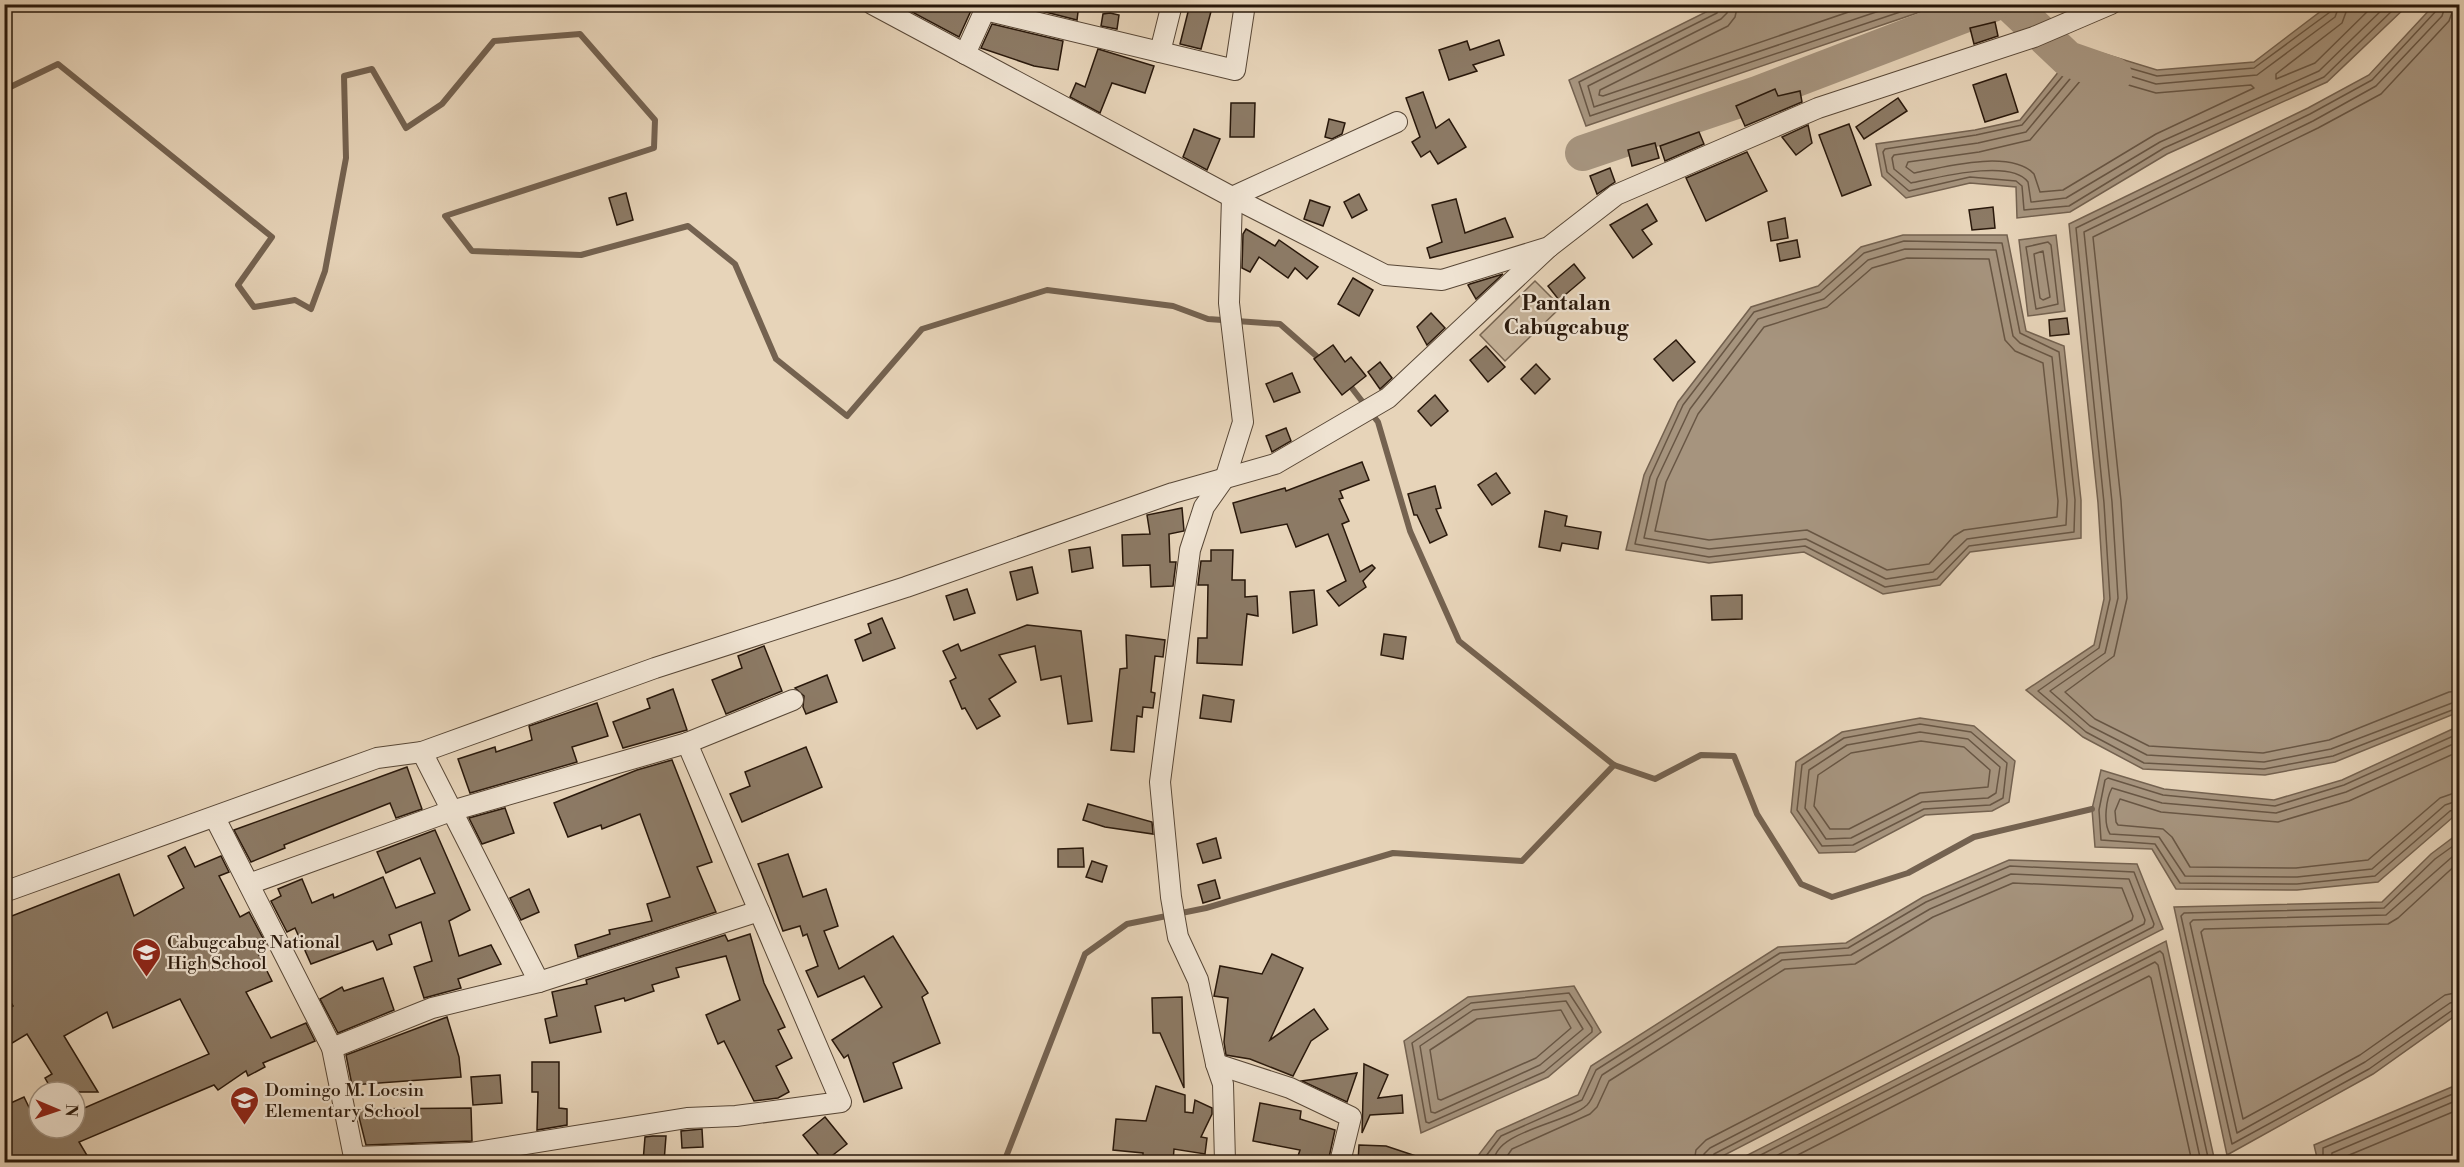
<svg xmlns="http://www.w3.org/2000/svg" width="2464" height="1167" viewBox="0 0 2464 1167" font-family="'Libre Bodoni',serif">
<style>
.green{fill:#c7b49b;stroke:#786653;stroke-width:1.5}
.water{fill:#a6947e;stroke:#746250;stroke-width:1.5}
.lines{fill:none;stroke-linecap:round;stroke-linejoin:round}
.shore{stroke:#685644;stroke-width:1.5}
.stream{stroke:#746250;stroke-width:6}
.river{stroke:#a6947e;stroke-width:36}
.building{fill:#8c7a65;stroke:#29180b;stroke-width:1.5}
.street-casing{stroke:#584736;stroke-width:22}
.street{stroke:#efe3d2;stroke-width:20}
.labels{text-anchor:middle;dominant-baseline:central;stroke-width:4.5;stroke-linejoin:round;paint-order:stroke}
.poi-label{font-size:18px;fill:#29180b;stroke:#efe3d2;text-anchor:start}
.quarter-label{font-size:21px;font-weight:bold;fill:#29180b;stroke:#efe3d2}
</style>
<rect width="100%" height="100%" fill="#e7d4b9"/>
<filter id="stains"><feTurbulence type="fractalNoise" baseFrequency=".00333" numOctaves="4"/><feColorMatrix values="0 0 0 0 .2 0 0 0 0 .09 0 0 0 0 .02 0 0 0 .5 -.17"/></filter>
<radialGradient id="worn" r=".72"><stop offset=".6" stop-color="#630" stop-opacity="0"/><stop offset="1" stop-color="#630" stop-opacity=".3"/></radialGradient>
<path class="green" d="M1535 281 1561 307 1505 361 1480 335Z"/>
<g class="water">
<path d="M1919 5 1923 11 1586 126 1569 80 1720 5Z"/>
<path d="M2329 5H2408L2327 82 2167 154 2070 212 2017 218 2016 187 1970 183 1906 198 1882 176 1876 144 1975 130 2020 120 2079 46 2157 70 2254 62Z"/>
<path d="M2434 5H2460L2459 712 2335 762 2265 775 2143 769 2083 737 2026 690 2094 645 2104 599 2098 503 2069 224 2308 108 2369 75Z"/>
<path d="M1903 235H2007L2026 331 2064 346 2081 500V538L1970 552 1940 585 1883 594 1804 552 1709 563 1626 550 1644 475 1678 402 1751 307 1818 286 1861 247Z"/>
<path d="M2056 235 2065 311 2028 316 2019 240Z"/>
<path d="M1920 718 1974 726 2015 761 2009 802 1992 811 1925 815 1855 852 1819 853 1791 812 1796 762 1842 732Z"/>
<path d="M2459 726V812L2378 882 2297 890 2176 889 2152 849 2095 847 2092 809 2101 770 2164 789 2274 800 2342 780Z"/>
<path d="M2459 833V1013L2373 1074 2227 1155 2174 907 2382 902 2431 854Z"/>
<path d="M2009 860 2137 864 2163 929 1711 1162H1484L1477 1157 1497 1131 1578 1095 1591 1066 1778 947 1846 943 1923 897Z"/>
<path d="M2166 941 2215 1162H1734Z"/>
<path d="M1574 986 1601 1032 1548 1077 1421 1133 1404 1041 1468 997Z"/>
<path d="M2459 1084V1162H2318L2314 1145Z"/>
</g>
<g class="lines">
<g class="shore">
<path d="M1721 4 1717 13 1579 82 1590 116 1912 8 1914 4"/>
<path d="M1729 4 1727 13 1721 19 1588 86 1594 107 1900 4"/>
<path d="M1738 4 1735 17 1728 26 1600 90 1599 95 1603 96 1872 4"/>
<path d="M2332 4 2330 12 2254 68 2157 76 2081 54 2022 125 1976 135 1885 149 1883 152 1887 172 1909 191 1970 177 2016 181 2022 186 2024 210 2069 206 2164 148 2324 77 2399 4"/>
<path d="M2340 4 2335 17 2257 75 2156 84 2084 62 2026 132 1978 143 1894 155 1892 158 1894 169 1911 183C1936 178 2011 158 2028 182L2031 202 2066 198 2160 142 2319 71 2388 4"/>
<path d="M2349 4 2342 23 2276 74V79L2315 63 2375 4"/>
<path d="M2438 4 2436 11 2372 80 2310 114 2076 228 2104 503 2110 599 2099 648 2038 691 2086 732 2144 763 2264 769 2333 756 2460 707"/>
<path d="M2446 4 2442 16 2376 86 2313 121 2084 232 2112 502 2118 598 2105 653 2050 691 2090 726 2147 755 2264 762 2331 749 2460 700"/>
<path d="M2455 4 2449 21 2381 94 2318 128 2093 237 2121 501 2127 598 2114 656 2065 692 2095 719 2149 746 2263 753 2329 740 2449 692 2460 691"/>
<path d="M2087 73 2156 93 2251 85 2254 88 2156 134 2063 190 2040 192 2034 174C2011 149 1943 167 1914 173L1906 167 1908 162 1979 152 2030 140Z"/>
<path d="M1904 241 2002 243 2020 333 2059 352 2075 500 2074 532 1969 546 1937 579 1885 587 1805 546 1709 557 1635 544 1650 477 1683 405 1754 312 1820 292 1864 253Z"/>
<path d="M2048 242 2051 245 2058 304 2036 309 2026 247Z"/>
<path d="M1905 249 1996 250 2013 336 2020 343 2052 357 2067 501 2066 525 1967 539 1933 572 1886 579 1806 539 1709 549 1644 538 1657 479 1690 409 1758 319 1824 299 1868 260Z"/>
<path d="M2043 251 2050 297 2043 300 2040 298 2034 254Z"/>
<path d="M1907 258 1989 259 2005 340 2015 351 2043 363 2058 501 2057 517 1964 530 1954 536 1929 564 1887 570 1807 530 1709 540 1655 531 1666 482 1698 414 1764 327 1827 307 1872 268Z"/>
<path d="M1920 724 1971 732 2007 763 2003 798 1990 805 1924 809 1853 845 1822 846 1797 810 1802 765 1844 738Z"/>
<path d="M1920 732 1968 739 2000 767 1996 793 1988 798 1922 802 1851 838 1826 839 1805 808 1809 770 1847 745Z"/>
<path d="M2460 733 2344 785 2275 806 2163 795 2108 778 2105 780 2099 810 2101 840 2155 844 2180 883 2297 884 2375 876 2450 811 2460 808"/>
<path d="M1921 741 1964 747 1990 770 1988 787 1920 793 1849 829H1830L1814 806 1818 775 1851 753Z"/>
<path d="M2460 741 2346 792 2276 813 2162 803 2112 788C2106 799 2103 823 2110 834L2159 837 2185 876 2297 877 2372 869 2445 805 2460 800"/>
<path d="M2460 751 2349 801 2278 822 2161 812 2120 799 2115 811 2116 822 2118 825 2163 829 2172 837 2190 867 2296 868 2368 860 2440 798 2460 791"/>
<path d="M2460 841 2435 859 2384 908 2184 913 2181 916 2232 1144 2369 1069 2454 1009 2460 1008"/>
<path d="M2460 850 2386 915 2193 920 2190 923 2237 1133 2365 1062 2450 1003 2460 1001"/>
<path d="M2460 861 2398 918 2388 924 2204 929 2201 932 2243 1119 2360 1055 2445 995 2460 992"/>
<path d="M1569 993 1592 1028V1032L1544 1072 1429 1123 1426 1122 1412 1043 1471 1003Z"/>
<path d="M1566 1001 1583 1029 1540 1065 1435 1113 1431 1112 1420 1046 1473 1010Z"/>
<path d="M1561 1010 1571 1028 1536 1058 1441 1100 1438 1099 1430 1050 1477 1019Z"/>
<path d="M1487 1162 1486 1156 1501 1136 1582 1100 1596 1070 1780 953 1848 948 1926 902 2010 866 2134 872 2154 924 2153 927 1714 1154 1710 1162"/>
<path d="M1494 1162C1494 1131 1568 1123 1587 1105 1594 1098 1597 1084 1602 1075L1782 960 1851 955 1930 909 2011 874 2129 879 2145 920 2144 924 1710 1148 1704 1154 1703 1162"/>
<path d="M1503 1162 1512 1149 1590 1114 1597 1107 1609 1081 1785 969 1855 964 1933 917 2013 883 2122 888 2133 916 2132 920 1706 1140 1696 1150 1694 1162"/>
<path d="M1747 1162 2160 951 2163 954 2209 1162"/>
<path d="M1764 1162 2155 962 2158 965 2201 1162"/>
<path d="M1784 1162 2149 976 2151 978 2192 1162"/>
<path d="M2323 1162V1148L2460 1091"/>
<path d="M2331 1162 2332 1153 2460 1099"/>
<path d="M2340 1162 2342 1158 2460 1109"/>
</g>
<g class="stream">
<path d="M4 90 58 64 272 237 238 285 254 307 295 300 311 309 325 271 346 158 344 76 372 69 406 128 442 104 494 41 580 34 655 120 654 148 445 216 472 251 581 255 688 226 735 264 776 359 847 416 922 329 1047 290 1173 306 1208 319 1280 324 1322 361"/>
<path d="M1348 383 1378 422 1410 531 1459 641 1614 765 1655 779 1701 755 1734 756 1757 814 1801 884 1832 897 1908 873 1974 837 2092 809"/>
<path d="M1004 1162 1085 954 1127 924 1206 908 1393 853 1522 861 1614 765"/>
</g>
<g class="river">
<path d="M2010 4 2068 59 2114 75"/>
<path d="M1583 153 1757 94 1993 4"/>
</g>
</g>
<g class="building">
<path d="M915 4H974L959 37 912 12Z"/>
<path d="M1014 4H1079L1077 20Z"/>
<path d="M1190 4H1213L1201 49 1180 44Z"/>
<path d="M1110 13 1119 15 1117 29 1101 26 1103 14Z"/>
<path d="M1995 22 1998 36 1974 44 1970 28Z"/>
<path d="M992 24 1063 41 1058 70 1034 66 981 48Z"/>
<path d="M1499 40 1504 55 1473 65 1477 71 1449 80 1439 50 1467 41 1470 50Z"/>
<path d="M1098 49 1154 66 1145 93 1112 83 1100 113 1070 97 1076 83 1085 87Z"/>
<path d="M2006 74 2018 112 1985 122 1973 85Z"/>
<path d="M1775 89 1778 96 1800 91 1802 102 1745 126 1736 106Z"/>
<path d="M1423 92 1436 128 1449 119 1466 147 1438 164 1430 151 1421 157 1412 142 1420 137 1406 98Z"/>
<path d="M1898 98 1907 111 1864 139 1856 127Z"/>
<path d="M1231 103H1255L1254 137H1230Z"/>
<path d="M1329 119 1345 123 1342 134 1332 139 1325 137Z"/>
<path d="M1849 124 1871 185 1842 196 1819 135Z"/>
<path d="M1808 125 1812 143 1796 155 1782 137Z"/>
<path d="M1194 129 1220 139 1207 170 1183 157Z"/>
<path d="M1699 132 1704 144 1665 161 1660 146Z"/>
<path d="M1655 143 1659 158 1632 166 1628 150Z"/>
<path d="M1747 152 1767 191 1706 221 1686 178Z"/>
<path d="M1610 168 1615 182 1597 194 1590 176Z"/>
<path d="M626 193 633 220 617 225 609 198Z"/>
<path d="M1359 194 1367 210 1352 218 1344 202Z"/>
<path d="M1456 199 1465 233 1505 218 1513 237 1430 258 1427 248 1442 242 1432 205Z"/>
<path d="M1310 200 1330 207 1323 226 1304 219Z"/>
<path d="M1647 204 1657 221 1642 230 1652 244 1633 258 1610 225Z"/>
<path d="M1993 207 1995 228 1972 230 1969 210Z"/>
<path d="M1785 218 1788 238 1771 241 1768 222Z"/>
<path d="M1246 229 1275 246 1279 240 1318 267 1307 279 1295 268 1288 278 1259 257 1250 272 1242 268 1243 234Z"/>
<path d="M1797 240 1800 257 1780 261 1777 244Z"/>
<path d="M1574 264 1585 278 1559 300 1548 286Z"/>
<path d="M1503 274 1476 299 1468 285 1470 284Z"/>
<path d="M1353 278 1373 290 1359 316 1338 304Z"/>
<path d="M1431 313 1445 328 1427 345 1417 327Z"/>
<path d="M2067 318 2069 334 2050 336 2049 320Z"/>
<path d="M1676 340 1695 362 1673 381 1654 359Z"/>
<path d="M1333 345 1345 362 1351 357 1366 376 1342 395 1314 359Z"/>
<path d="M1486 346 1505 367 1488 382 1470 360Z"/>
<path d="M1380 362 1392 378 1380 389 1368 372Z"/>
<path d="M1536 364 1550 379 1535 394 1521 379Z"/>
<path d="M1292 373 1300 392 1274 402 1266 384Z"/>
<path d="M1435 395 1448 411 1431 426 1418 411Z"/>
<path d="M1286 428 1291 441 1272 452 1266 436Z"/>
<path d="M1362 462 1369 480 1340 491 1343 498 1339 499 1349 521 1342 524 1360 572 1372 565 1375 568 1363 581 1366 587 1339 606 1327 591 1346 581 1328 534 1296 547 1287 524 1241 533 1233 503 1285 488 1286 491Z"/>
<path d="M1496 473 1510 493 1492 505 1478 485Z"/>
<path d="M1435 486 1441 508 1436 509 1447 535 1430 543 1417 515H1414L1408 494Z"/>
<path d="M1182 508 1184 531 1169 534 1170 562H1176L1173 586 1151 587 1150 565 1123 566 1122 535 1150 534 1147 515Z"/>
<path d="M1545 511 1567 516 1565 526 1601 532 1598 549 1562 543 1560 551 1539 547Z"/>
<path d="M1090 547 1093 568 1072 572 1069 550Z"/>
<path d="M1211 550H1233L1232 580H1245V597L1257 596 1258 616 1247 614 1242 665 1197 663 1198 638H1207L1208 585H1198L1201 561H1211Z"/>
<path d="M1032 567 1038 593 1017 600 1010 572Z"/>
<path d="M967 589 975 613 954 620 946 596Z"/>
<path d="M1314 590 1317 625 1293 633 1290 592Z"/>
<path d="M1742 595V619L1712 620 1711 596Z"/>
<path d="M882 618 895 648 863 661 855 640 871 633 868 624Z"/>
<path d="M1027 625 1081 631 1092 721 1068 724 1061 676 1041 680 1035 646 999 655 1016 682 989 699 1000 716 977 729 965 708 962 709 950 681 956 678 943 651 958 644 961 651Z"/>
<path d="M1384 634 1406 637 1403 659 1381 655Z"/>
<path d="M1126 635 1165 640 1163 657 1155 656 1151 692 1155 693 1153 708 1143 707 1142 717 1137 716 1134 752 1111 750 1120 669 1127 668Z"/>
<path d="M764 646 782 691 726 714 712 680 742 668 738 656Z"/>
<path d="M827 675 837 702 806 714 803 707 804 696 795 688Z"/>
<path d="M673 689 687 730 623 748 613 722 650 708 647 699Z"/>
<path d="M1203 695 1234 700 1231 722 1200 718Z"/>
<path d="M597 703 608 736 572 747 577 762 470 793 458 759 495 747 496 752 532 740 529 726Z"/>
<path d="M806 747 822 787 742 822 730 794 750 786 745 772Z"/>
<path d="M672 760 712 862 697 867 716 912 578 957 575 945 610 934 609 930 652 921 647 904 670 897 640 814 602 829 601 825 568 837 554 803 637 770Z"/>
<path d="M407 767 422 809 396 818 390 803 284 845 285 848 251 862 234 830Z"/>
<path d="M1088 804 1152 822 1153 834 1105 827 1083 820Z"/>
<path d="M505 808 514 833 482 844 469 818Z"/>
<path d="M435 830 470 910 449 921 459 956 491 945 501 964 458 979 461 988 424 998 414 967 432 961 421 922 389 935 392 944 377 950 373 941 311 964 295 928 287 932 271 901 281 896 278 889 302 879 312 903 333 894 334 898 383 877 396 908 435 893 420 858 386 873 377 852Z"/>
<path d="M1216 838 1221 858 1203 863 1197 844Z"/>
<path d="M185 847 195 867 221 856 229 872 219 876 240 917 249 912 266 944 256 949 272 981 246 992 271 1038 306 1023 315 1041 263 1063 265 1067 248 1076 246 1071 218 1090 214 1085 79 1142 91 1162H4V1106L24 1097 39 1128H75V1112L209 1054 180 999 113 1028 107 1012 64 1036 98 1092H53L45 1078 52 1074 27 1034 4 1048V1011L13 1006 4 991V919L119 874 134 916 184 888 168 856Z"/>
<path d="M1083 848 1084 867H1058V849Z"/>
<path d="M788 854 803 897 826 889 838 926 824 931 839 969 893 936 928 993 922 997 940 1043 893 1063 902 1088 864 1102 848 1055 844 1058 832 1040 882 1007 864 976 818 997 806 971 818 966 807 934 803 936 800 926 783 931 758 864Z"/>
<path d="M1092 861 1107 866 1102 882 1086 877Z"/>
<path d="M1215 880 1220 898 1203 903 1198 885Z"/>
<path d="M529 889 539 912 521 920 510 898Z"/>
<path d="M750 934 764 983 785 1027 778 1030 792 1058 776 1066 789 1092 778 1098 754 1101 724 1041 718 1044 706 1015 740 1000 726 956 676 968 679 977 652 985 654 991 625 1001 624 998 595 1006 601 1032 550 1043 545 1019 557 1016 552 992 587 984 586 980 725 935 728 941Z"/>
<path d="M1272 954 1303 968 1270 1040 1314 1009 1328 1029 1311 1041 1293 1076 1250 1059 1226 1055 1224 1042 1228 998 1214 996 1220 966 1262 974Z"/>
<path d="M383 978 394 1010 338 1033 320 999 342 987 344 991Z"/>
<path d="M1182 997 1184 1088 1160 1033H1153L1152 998Z"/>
<path d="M447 1017 459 1057 461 1077 352 1085 346 1055Z"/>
<path d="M532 1062H559V1108L567 1109V1125L537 1130 538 1092H532Z"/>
<path d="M1364 1064 1388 1075 1378 1098 1402 1095 1403 1113 1370 1115 1362 1133Z"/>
<path d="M1357 1073 1347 1102 1302 1081Z"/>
<path d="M500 1075 502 1103 473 1105 471 1077Z"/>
<path d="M1156 1086 1185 1095V1112L1193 1113 1195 1100 1212 1108V1114L1201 1137 1207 1138 1205 1154 1174 1149 1173 1162H1143V1153L1113 1150 1116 1119 1146 1121Z"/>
<path d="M1260 1103 1301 1111 1300 1119 1335 1130 1328 1162 1298 1156 1300 1150 1253 1141Z"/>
<path d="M471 1108 472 1141 366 1145 357 1109Z"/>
<path d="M825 1117 847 1144 824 1162 803 1135Z"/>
<path d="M702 1129 703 1147 682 1148 681 1131Z"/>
<path d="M653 1136H666L664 1162H643L645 1137Z"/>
<path d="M1359 1145 1386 1146 1425 1159 1424 1162H1358Z"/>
</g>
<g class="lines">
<defs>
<g id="street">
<path d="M872 4 1232 197 1385 275 1442 280 1549 247 1616 195 1818 108 2034 37 2111 4"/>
<path d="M1160 52 1172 4"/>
<path d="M965 54 985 10 1235 70 1245 4"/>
<path d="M1232 197 1397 122"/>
<path d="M422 752 539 982 759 911"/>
<path d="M215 818 332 1048 354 1157 470 1153 687 1118 736 1116 841 1102 687 743"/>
<path d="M249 884 451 811 687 743 793 700"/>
<path d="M4 892 377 758 422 752 655 668 906 587 1173 493 1275 464 1388 398 1549 247"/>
<path d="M332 1048 432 1008 539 982"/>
<path d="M1216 1064 1290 1088 1351 1117 1340 1162"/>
<path d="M1225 1162 1223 1084 1216 1064 1198 980 1178 937 1171 897 1160 782 1190 550 1204 507 1226 476 1243 422 1229 303 1232 197"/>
</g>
</defs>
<use href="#street" class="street-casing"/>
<use href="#street" class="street"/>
</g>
<defs>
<symbol id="school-pin" viewBox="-11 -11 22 30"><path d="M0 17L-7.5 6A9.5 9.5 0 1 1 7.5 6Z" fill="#8f2418" stroke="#efe3d2"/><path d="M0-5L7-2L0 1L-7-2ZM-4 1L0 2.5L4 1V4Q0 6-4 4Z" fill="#fff"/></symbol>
</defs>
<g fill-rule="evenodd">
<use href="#school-pin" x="130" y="936" width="33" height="45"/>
<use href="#school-pin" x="228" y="1084" width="33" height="45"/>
</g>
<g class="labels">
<g class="poi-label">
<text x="167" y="942">Cabugcabug National<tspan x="167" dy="21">High School</tspan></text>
<text x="265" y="1090">Domingo M. Locsin<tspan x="265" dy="21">Elementary School</tspan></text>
</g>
<g class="quarter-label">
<text x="1566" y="304">Pantalan<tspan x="1566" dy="24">Cabugcabug</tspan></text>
</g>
</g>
<rect width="2464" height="1167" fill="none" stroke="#e7d4b9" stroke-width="24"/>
<rect x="6" y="6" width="2452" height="1155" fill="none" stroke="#29180b" stroke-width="3"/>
<rect x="12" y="12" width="2440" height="1143" fill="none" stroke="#29180b" stroke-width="1.5"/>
<g transform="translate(57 1110) rotate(92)"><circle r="28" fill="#efe3d2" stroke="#a09282" stroke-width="1.5"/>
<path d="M0-4.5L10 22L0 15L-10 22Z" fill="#8f2418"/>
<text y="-9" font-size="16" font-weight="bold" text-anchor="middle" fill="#29180b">N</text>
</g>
<rect width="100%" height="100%" filter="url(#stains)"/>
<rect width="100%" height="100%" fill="url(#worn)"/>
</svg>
